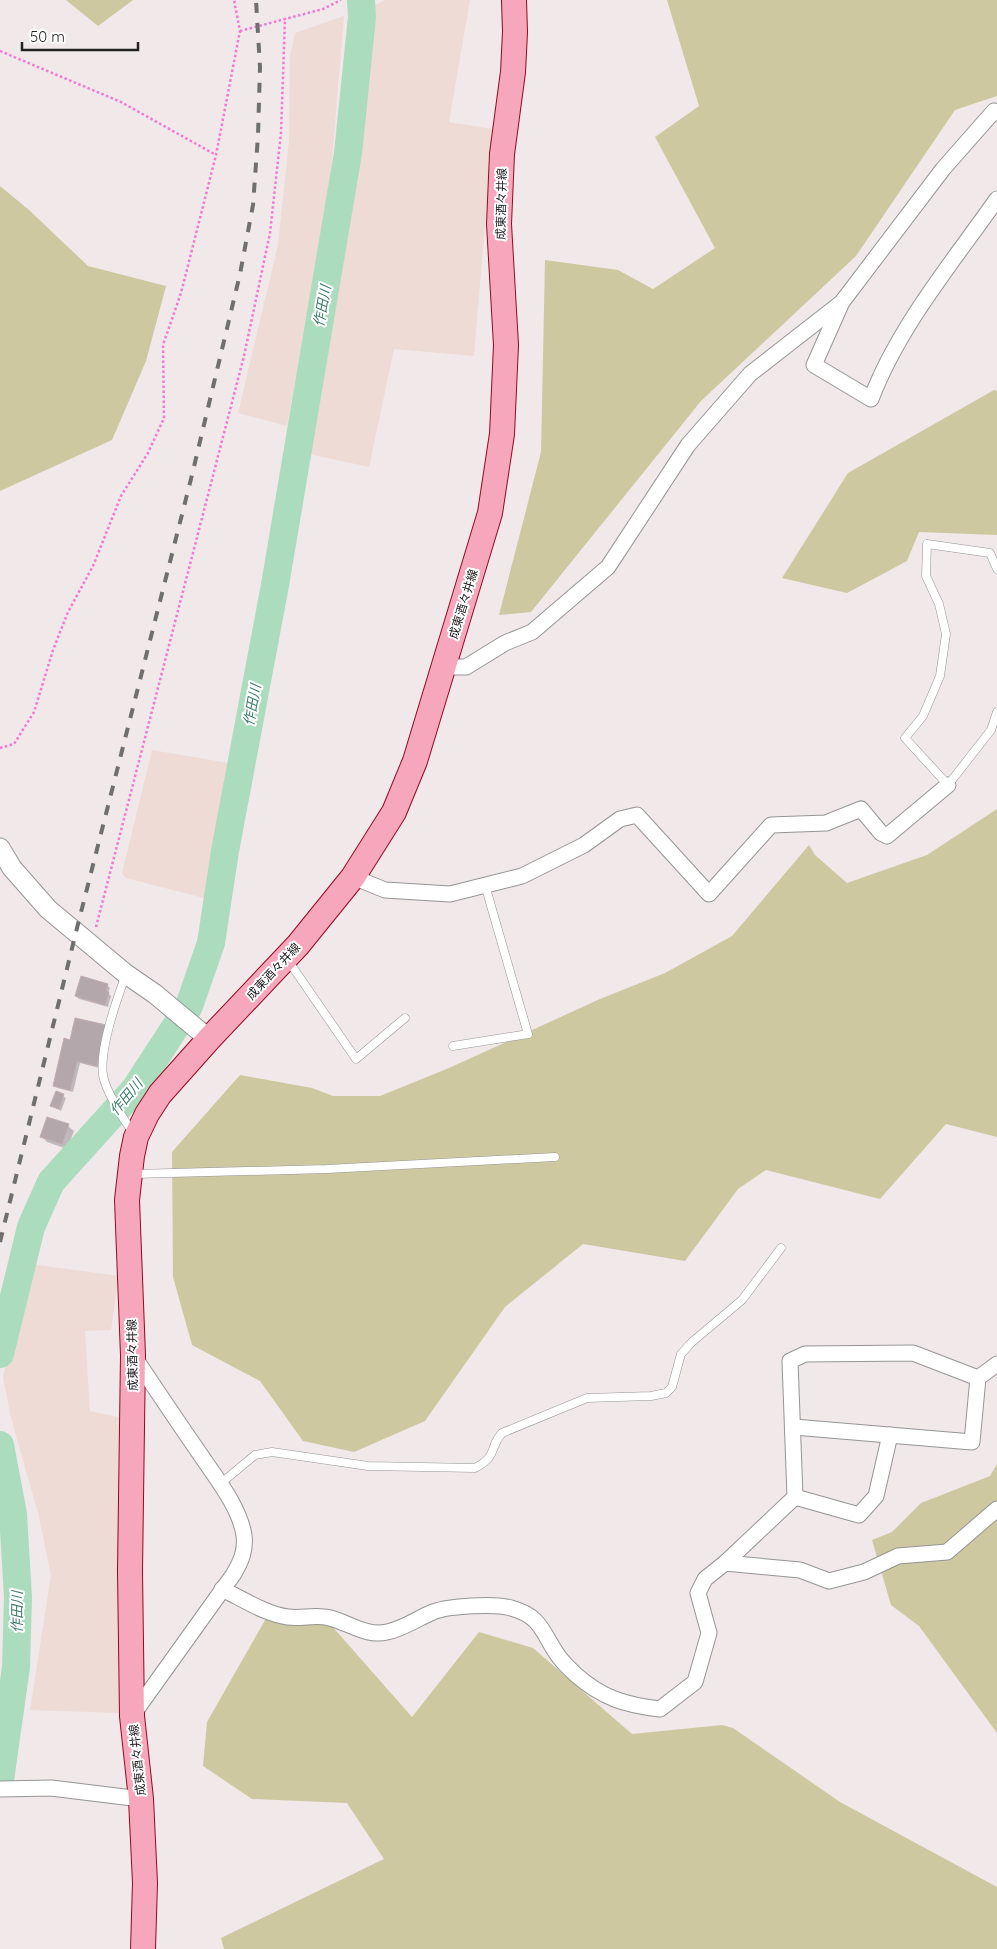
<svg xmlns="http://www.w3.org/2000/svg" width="997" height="1949" viewBox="0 0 997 1949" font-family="Quicksand,'Noto Sans JP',sans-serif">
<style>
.farmland{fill:#eedbd5}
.forest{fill:#cec8a0}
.shadow{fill:#0003}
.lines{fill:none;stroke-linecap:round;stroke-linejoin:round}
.river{stroke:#acdcbe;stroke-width:28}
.building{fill:#b3a7ac;stroke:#c2abb4}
.service-casing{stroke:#959595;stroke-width:9}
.minor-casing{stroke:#959595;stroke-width:17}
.tertiary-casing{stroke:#959595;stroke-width:21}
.primary-casing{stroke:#950920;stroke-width:26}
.path{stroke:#f278d1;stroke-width:2.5;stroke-dasharray:2.5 2.5;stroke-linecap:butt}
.service{stroke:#fff;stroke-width:8}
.minor{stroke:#fff;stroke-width:15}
.tertiary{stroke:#fff;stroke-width:19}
.primary{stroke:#f7a7bc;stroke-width:24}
.rail{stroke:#6f6f6f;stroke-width:4;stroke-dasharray:10 10;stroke-linecap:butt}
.labels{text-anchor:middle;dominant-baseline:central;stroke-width:4;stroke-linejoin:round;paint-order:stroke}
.street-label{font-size:12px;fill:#212121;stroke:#fff}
.water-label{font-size:14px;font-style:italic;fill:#3e7e68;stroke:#fff}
</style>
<rect width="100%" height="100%" fill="#f1e8ea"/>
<g class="farmland">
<path d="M385 0H470L449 122 493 129 474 356 394 349 369 467 309 454 366 85 371 7Z"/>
<path d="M344 16 330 185 287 426 238 413 278 245 289 140 290 55 295 33Z"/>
<path d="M152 750 234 764 212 900 126 878 122 873Z"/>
<path d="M31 1264 119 1276 111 1330 85 1331 90 1411 122 1418 119 1713 30 1710 51 1575 38 1513 11 1418 3 1377Z"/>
</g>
<g class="forest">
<path d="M66 0H133L98 26Z"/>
<path d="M667 0H997V96L955 110 856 256 701 401 531 612 499 615 541 452 545 260 618 270 653 289 715 248 655 137 699 106Z"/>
<path d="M0 186 29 210 88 266 166 286 146 361 112 440 0 491Z"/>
<path d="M994 390 997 391V535L919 532 907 561 847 593 782 578 848 473Z"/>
<path d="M997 809V1137L946 1124 880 1199 766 1170 738 1189 685 1261 583 1244 505 1307 425 1421 354 1452 303 1441 260 1381 192 1345 173 1277 172 1152 240 1075 312 1088 333 1096H380L449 1068 600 999 665 973 732 936 809 845 815 855 847 883 927 855Z"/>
<path d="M997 1464V1733L919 1626 891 1605 872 1540 892 1532 921 1503 990 1476Z"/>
<path d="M268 1615 331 1625 412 1717 479 1632 533 1648 632 1734 722 1725 733 1728 840 1802 997 1887V1949H224L221 1938 384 1859 347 1803 252 1799 203 1766 207 1722Z"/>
</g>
<g class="shadow">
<path d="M107 985 110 988 108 993 111 996 108 1007 79 999 76 996Z"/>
<path d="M106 1027 99 1068 80 1063 73 1092 57 1088 54 1085 71 1041Z"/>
<path d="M56 1093 66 1098 61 1111 52 1106Z"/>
<path d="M68 1126 74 1131 67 1149 47 1142 41 1136Z"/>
</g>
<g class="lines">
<g class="river">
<path d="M0 1354 31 1227 51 1182 135 1089 189 1006 211 943 225 851 275 585 348 153 362 17 361 0"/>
<path d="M0 1445 13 1514 18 1597 16 1667 0 1780"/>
</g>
</g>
<g class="building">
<path d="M81 976 108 984 106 991 109 992 105 1005 75 996Z"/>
<path d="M75 1018 106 1025 97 1066 77 1061 70 1090 53 1086 64 1038 70 1040Z"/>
<path d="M56 1091 64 1094 59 1109 50 1106Z"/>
<path d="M47 1117 69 1124 62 1144 40 1137Z"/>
</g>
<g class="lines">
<defs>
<g id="service">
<path d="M997 569 990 553 927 544 926 576 939 604 946 634 940 676 923 716 905 738 948 785 991 730 997 712"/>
<path d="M287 959 356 1059 405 1018"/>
<path d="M126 974C117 999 99 1049 103 1075 105 1090 124 1120 133 1133"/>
<path d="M453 1046 528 1034 485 885"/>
<path d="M133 1174 327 1169 555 1157"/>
<path d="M220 1484 255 1455 272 1452 368 1466 475 1468C499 1455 488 1449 502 1433L587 1398 651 1396 666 1393 672 1387 681 1354 692 1342 742 1300 781 1248"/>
</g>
<g id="minor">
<path d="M997 113 994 111 943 169 842 302 814 365 871 399C899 326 952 263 997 199"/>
<path d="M443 667H466L505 643 532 632 608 567 688 445 750 374 841 303"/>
<path d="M353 877 385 890 450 894 522 876 584 845 620 819 637 815 709 894 771 825 826 823 861 809 881 833 887 836 948 785"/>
<path d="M794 1427 972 1442 978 1378 997 1364"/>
<path d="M795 1497 859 1515 876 1496 890 1435"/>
<path d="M725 1563 800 1570 829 1581 864 1572 898 1556 947 1552 997 1509"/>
<path d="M222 1589C243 1599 265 1614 288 1617 302 1619 316 1614 330 1618 349 1623 367 1637 387 1632 403 1629 418 1618 433 1612 448 1606 495 1603 511 1608 541 1616 542 1632 557 1654 562 1662 569 1668 575 1674 602 1698 625 1705 660 1709L695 1682 709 1633 698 1593 705 1579 725 1563 795 1497 790 1361 805 1354 913 1353 978 1378"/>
<path d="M132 1716 233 1575C241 1562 246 1550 244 1535 239 1506 216 1478 200 1454 177 1421 155 1388 133 1355"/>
<path d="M0 1789 51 1788 141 1799"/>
</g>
<path id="tertiary" d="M0 848 12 868 48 909 126 974 155 994 209 1039"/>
<path id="primary" d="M143 1949 145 1883 141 1799 132 1716 130 1571 133 1355 127 1200 132 1156 136 1137 147 1114 160 1094 209 1039 298 945 353 877 394 812 415 761 490 513 502 434 506 345 499 224 502 154 513 72 515 32 514 0"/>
</defs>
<use href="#service" class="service-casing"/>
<use href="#minor" class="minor-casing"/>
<use href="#tertiary" class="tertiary-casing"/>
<use href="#primary" class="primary-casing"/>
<g class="path">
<path d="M240 31 323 9 341 0"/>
<path d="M0 51 121 102 216 155"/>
<path d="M0 748 14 744 34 712 53 650 68 612 93 566 121 496 148 453 164 418 163 345 181 293 216 155 240 31 234 0"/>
<path d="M96 927 244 356 270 233 281 133 285 18"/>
</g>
<use href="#service" class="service"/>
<use href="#minor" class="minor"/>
<use href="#tertiary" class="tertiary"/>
<use href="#primary" class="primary"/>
<path class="rail" d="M0 1242 76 932 191 479 240 274 253 205 258 136 260 67 256 0"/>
</g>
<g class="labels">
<g class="street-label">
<text transform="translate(501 204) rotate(-89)">成東酒々井線</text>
<text transform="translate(463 604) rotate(-73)">成東酒々井線</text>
<text transform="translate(273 971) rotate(-47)">成東酒々井線</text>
<text transform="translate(132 1355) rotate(-91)">成東酒々井線</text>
<text transform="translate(137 1760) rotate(-96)">成東酒々井線</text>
</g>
<g class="water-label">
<text transform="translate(322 306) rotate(-80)">作田川</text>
<text transform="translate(252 705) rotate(-80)">作田川</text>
<text transform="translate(126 1097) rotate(-50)">作田川</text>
<text transform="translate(17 1612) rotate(-90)">作田川</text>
</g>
</g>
<path d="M22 42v8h116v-8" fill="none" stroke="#212121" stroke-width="2.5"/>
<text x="30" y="42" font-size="15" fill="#212121" stroke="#ffffff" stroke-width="4" paint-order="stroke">50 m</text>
</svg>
